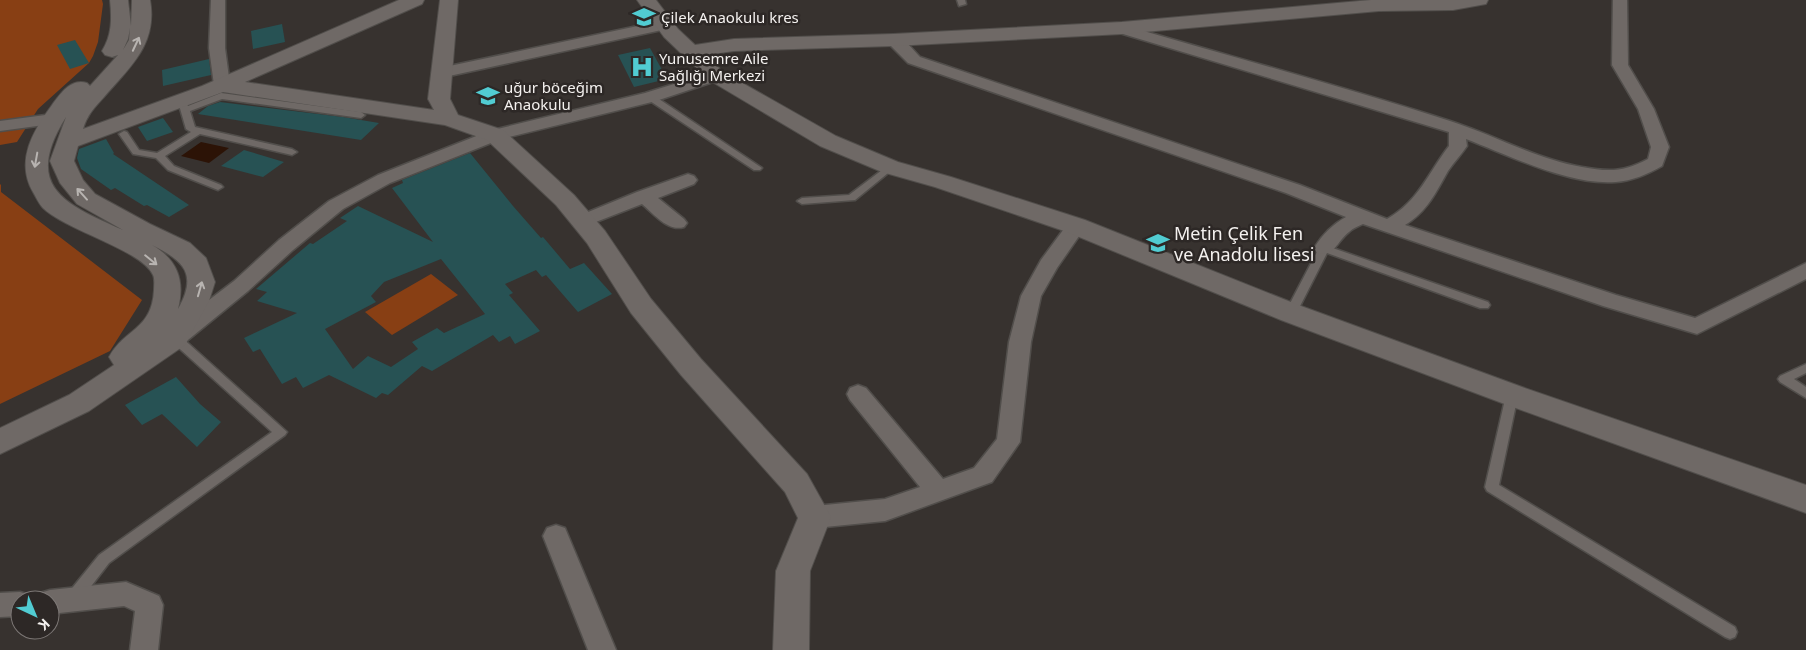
<svg xmlns="http://www.w3.org/2000/svg" width="1806" height="650" viewBox="0 0 1806 650" font-family="'Noto Sans',sans-serif">
<style>
.green{fill:#883f14}
.water{fill:#2c1306}
.building{fill:#275254;fill-rule:evenodd}
.lines{fill:none;stroke-linecap:round;stroke-linejoin:round}
.lane-casing{stroke:#514e4b;stroke-width:3}
.street-casing{stroke:#514e4b;stroke-width:3}
.secondary-casing{stroke:#514e4b;stroke-width:2}
.lane{fill:#6f6966;fill-rule:evenodd}
.street{fill:#6f6966;fill-rule:evenodd}
.secondary{fill:#6f6966;fill-rule:evenodd}
.oneway{stroke:#b8b4b1}
.labels{text-anchor:middle;dominant-baseline:central;stroke-width:5;stroke-linejoin:round;paint-order:stroke}
.far-poi-label{font-size:15px;fill:#f4f1ef;stroke:#2d2826;text-anchor:start}
.poi-label{font-size:18px;fill:#f4f1ef;stroke:#2d2826;text-anchor:start}
</style>
<rect width="100%" height="100%" fill="#37322f"/>
<g class="green">
<path d="M0 0H102L103 4 98 42 93 56 89 63 38 109 17 142 0 145Z"/>
<path d="M1 184V192L142 300 110 351 0 404V185Z"/>
<path d="M431 274 458 295 392 335 365 312Z"/>
</g>
<path class="water" d="M201 142 229 148 209 163 181 156Z"/>
<g class="building">
<path d="M282 24 285 42 253 49 251 31Z"/>
<path d="M75 40 89 63 70 69 57 45Z"/>
<path d="M650 48 667 79 634 87 618 55Z"/>
<path d="M209 59 211 75 163 86 162 70Z"/>
<path d="M220 102 343 117 379 123 361 140 198 114 208 106Z"/>
<path d="M163 118 173 132 147 141 138 127Z"/>
<path d="M106 139 114 153 113 154 189 205 169 217 147 205 144 206 115 188 111 190 81 169 77 158 79 149Z"/>
<path d="M244 150 284 162 263 177 221 166Z"/>
<path d="M470 153 513 206 541 238 543 237 570 269 584 263 612 294 578 312 546 275 542 277 536 270 505 284 513 293 509 295 540 331 515 344 510 336 499 342 493 335 432 371 422 366 388 395 382 393 376 398 329 375 303 388 296 377 282 384 260 349 253 352 244 338 297 313 257 301 267 292 256 289 310 243 313 244 347 221 340 218 358 206 433 242 392 188 403 183 402 180ZM441 259 485 314 444 333 437 328 412 342 418 349 391 367 368 356 353 369 325 329 376 302 371 296 384 282Z"/>
<path d="M176 377 200 404 221 422 197 447 162 414 142 425 125 405Z"/>
</g>
<g class="lines">
<defs>
<g id="lane">
<path d="M957 0H965L966 4 959 6Z"/>
<path d="M221 93 361 112 365 115 361 118 222 99 190 111 195 127 292 149 297 152 292 155 200 134 165 156 174 166 221 185 223 187 218 190 168 170 156 158 133 154 119 134 124 131 127 132 139 150 157 153 191 132 186 129 179 105 180 103H186L188 106Z"/>
<path d="M650 94 653 95 762 168 760 170H754L647 99V95Z"/>
<path d="M890 164 895 167 893 169 855 200 802 204 797 201 802 198 849 195Z"/>
<path d="M1324 245 1488 302 1490 305 1488 308H1480L1327 253 1295 316H1287L1285 313 1319 248Z"/>
<path d="M175 334 179 335 287 432 285 435 109 563 79 602 74 603 69 602 67 597 69 592 99 555 272 432 171 341 169 338Z"/>
<path d="M1806 364V373L1794 379 1806 387V398L1780 382 1778 379 1780 376Z"/>
<path d="M1512 390 1516 392 1518 395 1499 485 1735 627 1737 632 1735 637 1730 639 1725 637 1487 491 1485 487 1506 395 1508 392Z"/>
</g>
<g id="street">
<path d="M211 0H225V48L230 85 228 88H216L214 85 209 48Z"/>
<path d="M1613 0H1627L1628 65 1654 109 1669 147 1662 166C1648 174 1632 181 1616 182 1570 186 1508 155 1466 139L1467 146C1461 155 1454 162 1448 171 1436 192 1427 212 1405 225L1616 295 1695 318 1806 263V279L1697 334 1603 306 1363 224C1359 226 1353 228 1349 232 1337 241 1335 257 1317 253L1314 248C1322 235 1333 224 1346 217L1286 193 908 63 885 40 888 37C901 33 911 48 920 57L1300 185 1387 219C1419 201 1428 173 1449 146V132L1113 31 1110 28 1113 25H1123C1232 57 1342 86 1450 121 1494 135 1536 159 1582 167 1609 172 1624 172 1648 159L1651 147 1638 109 1612 65Z"/>
<path d="M666 20 671 22 674 25 671 28 440 78 434 76 432 73 434 70 440 68Z"/>
<path d="M716 71 722 73 724 76 722 79 656 101 501 139 390 183 343 209 293 250 248 291 183 344 175 346 167 344 164 338 167 332 234 281 279 240 329 201 378 175 489 131 645 93Z"/>
<path d="M53 114 59 115 61 119 59 123 0 131V121Z"/>
<path d="M688 174 694 176 697 180 694 184 658 198 684 219 687 223 684 227C668 232 654 214 642 204L583 227 576 225 573 221 576 217 637 192Z"/>
<path d="M1076 220 1083 222 1086 226 1057 268 1041 296 1031 342 1020 442 992 482 885 521 815 528 806 525 802 517 806 509 815 506 885 499 920 487 850 400 847 394 850 388 858 385 866 388 943 479 974 468 997 439 1009 342 1021 296 1041 260 1069 222Z"/>
<path d="M556 525 565 528 616 650H588L543 536 547 528Z"/>
<path d="M126 582 159 596 163 605 158 650H130L135 611 124 606 50 614V600H37L40 593 50 590Z"/>
<path d="M20 592 30 595 32 600H20V616L0 617V593Z"/>
</g>
<g id="secondary">
<path d="M110 0H128L131 26 132 0H150C158 44 130 67 104 97 95 107 87 115 83 129L202 86 399 0H424L422 4 245 82 434 110 428 99 440 0H458L450 99 458 115 503 130 574 195 605 231 651 299 701 359 807 474 831 517 810 571 809 650H773L776 571 798 518 785 492 681 375 631 313 587 243 556 205 487 140 445 125 223 92 78 146 74 161 83 180 95 194 150 224 190 243 206 258 215 282 209 301 185 345 89 411 0 454V428L69 395 114 365 109 357C124 329 152 330 154 290 154 285 155 279 153 275 142 250 67 231 43 208 39 204 36 197 33 192 15 161 33 131 52 105 61 93 71 78 87 83L90 86 118 55 112 57 105 55 102 51C112 35 112 19 110 0ZM130 28 129 40 123 50 128 39ZM66 117 50 161 60 183 77 204 123 230C65 204 22 187 66 117ZM152 245C184 261 198 274 178 309 185 281 178 260 152 245Z"/>
<path d="M637 0H656L678 29 695 45 734 39 893 34 1122 22 1371 0H1488L1486 4 1453 10 1379 11 1122 34 893 46 734 51 706 55 723 72 836 136 898 162 951 177 1085 220 1301 306 1522 387 1806 485V513L1502 403 1281 320 1067 232 935 187 882 172 820 146 709 80 664 37Z"/>
</g>
</defs>
<use href="#lane" class="lane-casing"/>
<use href="#street" class="street-casing"/>
<use href="#secondary" class="secondary-casing"/>
<use href="#lane" class="lane"/>
<use href="#street" class="street"/>
<use href="#secondary" class="secondary"/>
</g>
<defs><path id="oneway-shaft" d="M-6 0H5M1.5-3L5.5 0L1.5 3" fill="none" stroke-width="1.6" stroke-linecap="round" stroke-linejoin="round" transform="scale(1.25)"/></defs>
<g class="oneway">
<use href="#oneway-shaft" transform="translate(136 44) rotate(-65)"/>
<use href="#oneway-shaft" transform="translate(36 160) rotate(100)"/>
<use href="#oneway-shaft" transform="translate(82 194) rotate(-132)"/>
<use href="#oneway-shaft" transform="translate(151 260) rotate(39)"/>
<use href="#oneway-shaft" transform="translate(200 289) rotate(-74)"/>
</g>
<defs>
<symbol id="school-bare" viewBox="-9 -9 18 18"><path d="M0-5L7-2L0 1L-7-2ZM-4 1L0 2.5L4 1V4Q0 6-4 4Z" fill="#51ccd2" stroke="#2d2826" stroke-width="2.5" paint-order="stroke"/></symbol>
<symbol id="hospital-bare" viewBox="-9 -9 18 18"><path d="M-5-5h3v3.5h4V-5h3V5h-3V1.5h-4V5h-3Z" fill="#51ccd2" stroke="#2d2826" stroke-width="2.5" paint-order="stroke"/></symbol>
</defs>
<g fill-rule="evenodd">
<use href="#school-bare" x="628" y="1" width="32" height="32"/>
<use href="#hospital-bare" x="626" y="51" width="32" height="32"/>
<use href="#school-bare" x="472" y="80" width="32" height="32"/>
<use href="#school-bare" x="1142" y="227" width="32" height="32"/>
</g>
<g class="labels">
<g class="far-poi-label">
<text x="661" y="17">Çilek Anaokulu kres</text>
<text x="659" y="58">Yunusemre Aile<tspan x="659" dy="17">Sağlığı Merkezi</tspan></text>
<text x="504" y="87">uğur böceğim<tspan x="504" dy="17">Anaokulu</tspan></text>
</g>
<g class="poi-label">
<text x="1174" y="233">Metin Çelik Fen<tspan x="1174" dy="21">ve Anadolu lisesi</tspan></text>
</g>
</g>
<g transform="translate(35 615) rotate(136)"><circle r="24" fill="#2d2826" stroke="#7d7876"/>
<path d="M0-4L9 19L0 12L-9 19Z" fill="#51ccd2"/>
<text y="-8" font-size="14" font-weight="bold" text-anchor="middle" fill="#f4f1ef">K</text>
</g>
</svg>
